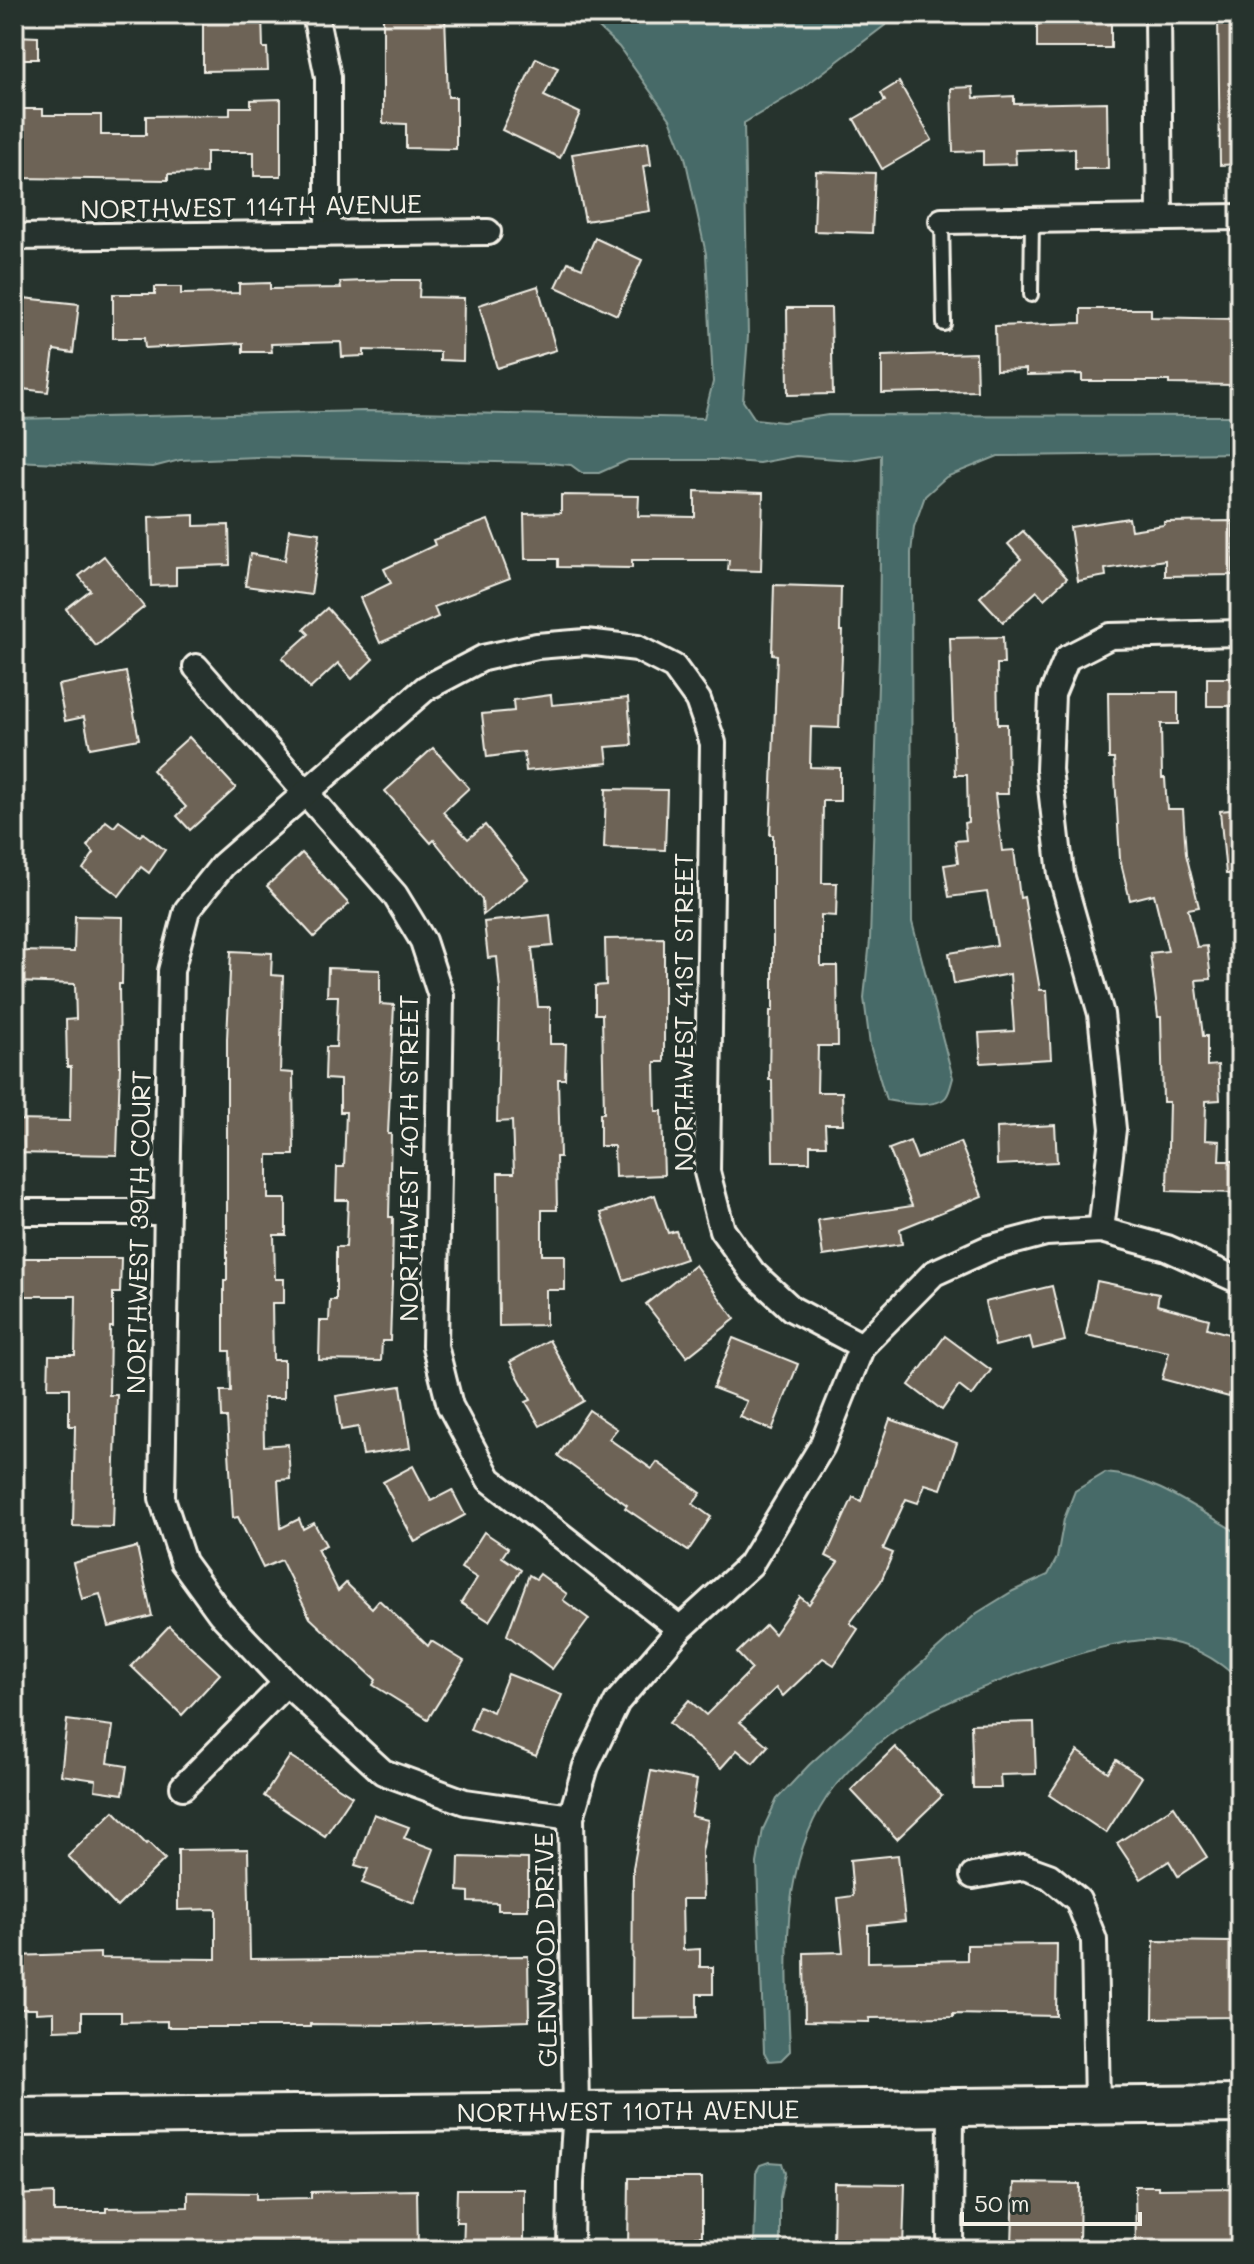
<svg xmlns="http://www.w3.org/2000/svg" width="1254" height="2264" viewBox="0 0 1254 2264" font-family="Mali,sans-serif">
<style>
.water{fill:#466b68;stroke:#8ca19b;stroke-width:2}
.building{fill:#6d6456;stroke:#f4f1e8;stroke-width:2}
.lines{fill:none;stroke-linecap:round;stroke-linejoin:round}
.lane-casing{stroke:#f4f1e8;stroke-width:18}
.street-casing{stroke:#f4f1e8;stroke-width:30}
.secondary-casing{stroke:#f4f1e8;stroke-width:42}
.lane{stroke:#26332d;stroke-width:12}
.street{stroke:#26332d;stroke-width:24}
.secondary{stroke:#26332d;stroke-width:36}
.labels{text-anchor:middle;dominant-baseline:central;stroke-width:7;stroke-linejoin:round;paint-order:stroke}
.street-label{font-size:26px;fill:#f4f1e8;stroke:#26332d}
</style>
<rect width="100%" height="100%" fill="#26332d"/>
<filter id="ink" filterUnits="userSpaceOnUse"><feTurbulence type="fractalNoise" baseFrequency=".0125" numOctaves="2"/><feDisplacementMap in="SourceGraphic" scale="16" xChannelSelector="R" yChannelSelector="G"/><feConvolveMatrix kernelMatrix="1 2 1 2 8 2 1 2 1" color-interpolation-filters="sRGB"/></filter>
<g filter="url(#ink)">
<g class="water">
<path d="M584 14H900L801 89 744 123 748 336 743 401 755 419 783 422 828 415 1240 416V453L998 456 946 477 925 496 914 527 911 553 912 922 953 1078C951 1084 950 1092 946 1097 936 1109 899 1103 886 1100L870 1045 864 998 870 940 879 652 881 455 851 460 796 456 759 463 720 460H628L599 473H582L571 465 549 463 258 457 180 460 153 467 14 461V419L365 411 704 418 713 382 706 254 685 157 670 119 619 47Z"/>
<path d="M1105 1473C1153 1476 1199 1511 1240 1534V1681C1217 1658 1187 1642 1155 1640 1105 1636 940 1700 897 1729 871 1748 846 1770 827 1797 778 1870 787 1967 790 2051L781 2060 769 2061 764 2052 757 1863 763 1829 777 1799 809 1765 977 1613 1013 1591 1048 1575 1057 1558 1064 1519 1075 1491Z"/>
<path d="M769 2162 782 2163 785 2173 780 2197V2250H754L756 2172 760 2165Z"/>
</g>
<g class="building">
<path d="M203 14H262L263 48H267L268 70 203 71Z"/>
<path d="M383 14 445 15 448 97H456V149L406 148V124L383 123Z"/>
<path d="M1046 14H1111V48H1037V24H1046Z"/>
<path d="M1218 14H1240V164L1220 165Z"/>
<path d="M14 36 38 37V59H14Z"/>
<path d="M536 58 558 68 544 96 580 113 560 158 502 130Z"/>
<path d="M899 82 932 140 882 169 854 119 885 101 881 93Z"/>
<path d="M973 87 974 98 1014 96V104L1107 102 1108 169H1075V148L1015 150 1016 164 983 165V151L953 152 951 88Z"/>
<path d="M281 99V176H254V152H206V173L168 174V180L14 178V109H43V115H101V135H146V116L230 115V107H251V100Z"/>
<path d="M648 142 651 165 643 166 650 211 585 221 572 154Z"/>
<path d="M816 171 875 173 872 233 814 231Z"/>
<path d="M595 238 642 260 617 315 556 287 568 262 582 268Z"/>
<path d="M393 280H420L419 297 464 298 463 361 440 360V352L364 350V356L342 357 341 342 271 344 272 352H243V343L145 348 144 338H113V294H155V287H181V294L239 293V284L270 283V289L341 288 340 282Z"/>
<path d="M538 286 556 350 497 368 479 305Z"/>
<path d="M14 297 79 304 73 353 54 350 48 392 14 388Z"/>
<path d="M787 308H831L833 394 788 395Z"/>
<path d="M1081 309H1151V317L1237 319 1235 385 1169 384V381H1082V374L1026 375V369L996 370 995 326 1081 323Z"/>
<path d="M976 353 977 391 882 393V356Z"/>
<path d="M695 491 763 493 761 571 728 570 729 560H632V568L558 567V559H525L524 514 561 513V495L639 496 638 516 695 517Z"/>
<path d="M194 515V526L229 525 230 565 176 567V585L151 586 149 517Z"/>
<path d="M1129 518 1131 530 1164 525V522L1233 521V575L1165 576V560L1105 569 1106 576 1078 581 1070 527Z"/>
<path d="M488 520 510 578 434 607 438 617 380 643 360 598 391 583 384 569 435 545 433 540Z"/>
<path d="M289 529 320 533 311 595 245 586 250 554 285 560Z"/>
<path d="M1023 531 1067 578 1044 599 1037 591 1003 622 980 597 1021 559 1008 544Z"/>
<path d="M104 556 144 607 96 646 66 609 90 590 79 576Z"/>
<path d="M774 585 841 587 840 631H843L839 728 811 727 810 767 840 768V801H823L822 883H837L836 916 821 915V966H837L838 1046H818L817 1092H842L843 1124H825L826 1145H810V1162H773L772 1080H769L770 1011H773V835H770L777 655 772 654Z"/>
<path d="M327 608 373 659 352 679 338 663 310 689 282 658 309 634 304 629Z"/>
<path d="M1003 637 1004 664H997L998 724H1007L1008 794H995L1002 851 1014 850 1020 898 1024 897 1040 990H1047L1051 1059 981 1063 979 1033 1014 1031 1010 974 954 984 949 953 997 945 987 892 949 897 944 865 958 863 955 841 966 840 964 823 968 822 967 775H955L950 638Z"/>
<path d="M126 672 139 739 90 748 84 717 65 721 58 685Z"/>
<rect x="1207" y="678" width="33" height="28"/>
<path d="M1108 692H1178V724H1161L1162 778H1165L1167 809H1183L1186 854 1199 907 1188 909 1197 947 1207 946 1211 979 1196 980 1203 1036H1207V1066L1218 1065 1220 1100 1206 1101 1205 1140 1220 1141 1219 1161H1236L1235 1193 1167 1191 1169 1102H1163L1161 1017H1158L1150 953 1168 951 1154 894 1130 900 1120 859 1114 759H1109Z"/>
<path d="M551 695 552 705 628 698 632 745 606 747 608 763 526 771 524 752 487 757 482 714 514 711 513 700Z"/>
<path d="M189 737 236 788 190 830 177 816 186 807 152 770Z"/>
<path d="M433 748 469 788 443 812 468 839 485 825 528 879 483 915 482 900 434 840 431 843 385 791Z"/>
<path d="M606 789 667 790 665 850 604 848Z"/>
<path d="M1240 809V874H1226L1220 811Z"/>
<path d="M106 821 114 827 119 821 140 836 143 833 165 850 149 873 141 867 119 896 83 869 94 853 87 846Z"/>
<path d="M302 853 349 904 314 937 267 886Z"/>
<path d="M550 915 553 946 532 948 538 1007H550V1044H566L565 1079H558L560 1157H556L557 1210H542V1255H565V1290H546V1325L499 1326 498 1173H514L512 1121 497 1122 500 990 497 957 488 958 484 922Z"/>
<path d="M75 916 123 917 122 984H119L120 1066 117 1155 14 1153V1120L70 1121 71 1067H67L66 1020 76 1019 75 984 14 982V951L74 952Z"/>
<path d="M664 938V1062H655L656 1111H662L664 1175 615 1177 614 1146H600V1113H604L602 1014H595V986L606 985 605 939Z"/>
<path d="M231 951 272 953 271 975 283 976 280 1072 293 1073 294 1155H268V1199H286V1235H274L275 1279H284V1303H272L273 1360H284V1398H263L264 1446 288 1444 290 1479 278 1480 281 1528 299 1519 303 1529 314 1523 326 1545 317 1549 338 1591 346 1583 372 1608 379 1600 428 1646 431 1641 464 1661 428 1719 373 1685 376 1680 310 1618 281 1560 263 1568 238 1517 233 1518 227 1418H222L221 1391H231L230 1351H224V1280H227V1039Z"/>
<path d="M328 968 380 970V1004L394 1005 388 1134H391L389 1217H393L392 1283 390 1341H382L381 1361 319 1360 320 1321H329L330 1300H336V1247H346L348 1200H336L337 1167H344L346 1112H340V1080L325 1079 326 1047H336L338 996H327Z"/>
<path d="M1055 1125 1057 1162 997 1165 996 1128Z"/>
<path d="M910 1141 917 1159 960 1142 982 1196 900 1229 902 1244 823 1256 818 1220 912 1206 889 1149Z"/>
<path d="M655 1195 668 1233 676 1231 686 1259 624 1280 601 1213Z"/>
<path d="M14 1258H121L120 1293H113V1327H110L109 1395H117L113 1527 73 1526 75 1426H69V1388H48L49 1355H75L76 1296H14Z"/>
<path d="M695 1265 735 1319 687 1357 646 1304Z"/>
<path d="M1097 1281 1159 1294 1157 1305 1209 1319 1207 1328 1240 1337V1356L1229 1397 1162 1379 1169 1352 1086 1335Z"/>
<path d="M1052 1286 1065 1341 1033 1349 1030 1337 995 1346 985 1302Z"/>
<path d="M945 1336 991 1370 972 1396 959 1386 942 1410 909 1385Z"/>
<path d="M733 1338 798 1364 772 1430 740 1417 747 1401 713 1388Z"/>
<path d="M549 1340 584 1401 540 1426 526 1402 531 1400 510 1362Z"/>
<path d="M401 1386 410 1448 363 1455 358 1427 341 1430 336 1396Z"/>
<path d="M589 1410 617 1429 609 1439 652 1469 657 1462 701 1493 693 1504 711 1517 688 1551 625 1508 627 1505 558 1456Z"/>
<path d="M890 1419 957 1443 941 1489 925 1484 918 1503 906 1499 883 1549 893 1553 881 1581 850 1623 858 1629 834 1665 823 1658 783 1696 776 1688 740 1722 768 1746 753 1763 737 1750 721 1768 669 1723 689 1700 706 1715 752 1669 737 1653 766 1625 774 1634 800 1597 809 1604 838 1562 826 1556 853 1497 861 1501Z"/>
<path d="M413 1466 431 1501 452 1490 465 1515 415 1542 383 1482Z"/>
<path d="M484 1532 508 1548 502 1557 521 1570 489 1621 461 1603 477 1578 461 1568Z"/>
<path d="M137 1547 152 1616 109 1627 100 1594 82 1599 73 1563Z"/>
<path d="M540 1574 567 1594 563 1600 589 1619 552 1669 507 1635 529 1575 536 1579Z"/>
<path d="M169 1626 220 1674 182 1715 131 1666Z"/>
<path d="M508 1674 562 1695 536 1756 470 1730 479 1706 493 1712Z"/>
<path d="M67 1720 113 1726 108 1763 127 1766 123 1794 95 1790 96 1780 61 1775Z"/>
<path d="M1034 1722 1036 1774 1000 1775 1001 1788H973L971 1724Z"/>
<path d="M895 1747 942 1796 897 1839 851 1790Z"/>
<path d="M1078 1751 1108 1772 1116 1760 1142 1777 1106 1833 1049 1795Z"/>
<path d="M290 1756 352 1796 325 1836 264 1796Z"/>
<path d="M651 1771 697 1780 691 1816 708 1820 702 1852 703 1899H682L683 1950 700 1949V1967H713V1994H697V2017L632 2018 633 1868Z"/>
<path d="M1174 1806 1207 1857 1178 1876 1169 1861 1141 1879 1117 1843Z"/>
<path d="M114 1811 146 1844 148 1842 165 1859 117 1907 68 1856Z"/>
<path d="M374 1814 409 1827 404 1838 434 1849 414 1903 362 1883 368 1869 355 1865Z"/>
<path d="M248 1849 250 1959 528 1956 529 2021 399 2025 310 2024V2027H167V2021L121 2022V2012H82V2029L54 2030V2012L36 2013V2009H14V1956L100 1953V1958L216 1959V1909L178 1910V1850Z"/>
<path d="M898 1855 905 1921 868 1925V1962L967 1960V1945L1057 1944 1056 2016 953 2014V2017L869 2018 870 2022 805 2021 804 1953 843 1952 838 1898 853 1896 850 1860Z"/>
<path d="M459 1857 528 1859V1910H498V1903L469 1902V1892L458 1891Z"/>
<path d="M1154 1941 1233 1942V2017L1153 2018Z"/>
<path d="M629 2178H702V2236H695V2250H628Z"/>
<path d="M834 2183 905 2184 903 2248 833 2247Z"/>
<path d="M1014 2183 1080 2184 1079 2247 1012 2245Z"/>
<path d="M1135 2186H1158V2189L1240 2188V2250H1136Z"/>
<path d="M457 2189H524V2250H463L464 2222H456Z"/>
<path d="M417 2190 418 2250H14V2195L54 2193V2212H106V2208L188 2207V2192L256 2193V2199L311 2198V2192Z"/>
</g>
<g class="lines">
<defs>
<g id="lane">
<path d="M942 221 944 324"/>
<path d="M1031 295 1032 219"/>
</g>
<g id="street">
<path d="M315 14 328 77V232"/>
<path d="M1158 14 1160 217"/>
<path d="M942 221 1240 217"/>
<path d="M14 237 488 232"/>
<path d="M196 667 395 895 423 941 441 996 435 1346 450 1406 489 1479 680 1629"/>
<path d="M14 1212H165"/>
<path d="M1101 1230 1113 1129 1101 1014 1061 874 1049 770 1052 694 1067 658 1110 636 1240 633"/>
<path d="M183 1787 286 1683"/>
<path d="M571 1817 465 1802 383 1772 286 1683 220 1613 183 1562 162 1498 171 971 187 910 223 865 426 688 483 658 537 646 586 642 637 648 674 667 698 700 713 743 707 1172 722 1230 753 1273 792 1309 862 1346"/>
<path d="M973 1876 1024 1867 1049 1876 1078 1900 1094 1940 1097 2104"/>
<path d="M570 2250 571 2183 576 2110 571 1817 586 1766 617 1702 680 1629 750 1565 822 1446 862 1346 934 1273 989 1248 1046 1233 1101 1230 1167 1248 1240 1281"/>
<path d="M950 2250 951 2107"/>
</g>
<g id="secondary">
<path id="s1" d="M14 2117 1240 2104"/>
</g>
</defs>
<use href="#lane" class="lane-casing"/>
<use href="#street" class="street-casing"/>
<use href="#secondary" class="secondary-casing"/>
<use href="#lane" class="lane"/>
<use href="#street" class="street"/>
<use href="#secondary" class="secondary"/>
</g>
</g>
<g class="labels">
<g class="street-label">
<text transform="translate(251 206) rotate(-1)">NORTHWEST 114TH AVENUE</text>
<text transform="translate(683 1012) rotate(-90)">NORTHWEST 41ST STREET</text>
<text transform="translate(408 1158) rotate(-90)">NORTHWEST 40TH STREET</text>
<text transform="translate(138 1232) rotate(-89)">NORTHWEST 39TH COURT</text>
<text transform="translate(545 1950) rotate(-91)">GLENWOOD DRIVE</text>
<text stroke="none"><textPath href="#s1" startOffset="614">NORTHWEST 110TH AVENUE</textPath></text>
</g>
</g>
<rect width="1254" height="2264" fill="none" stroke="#26332d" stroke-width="48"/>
<rect x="24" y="24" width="1206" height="2216" fill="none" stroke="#f4f1e8" stroke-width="3" filter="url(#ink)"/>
<path d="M962 2212v12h178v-12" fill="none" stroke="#f4f1e8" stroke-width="4"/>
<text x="974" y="2212" font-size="24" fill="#f4f1e8" stroke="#26332d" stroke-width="6" paint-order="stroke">50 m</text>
</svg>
